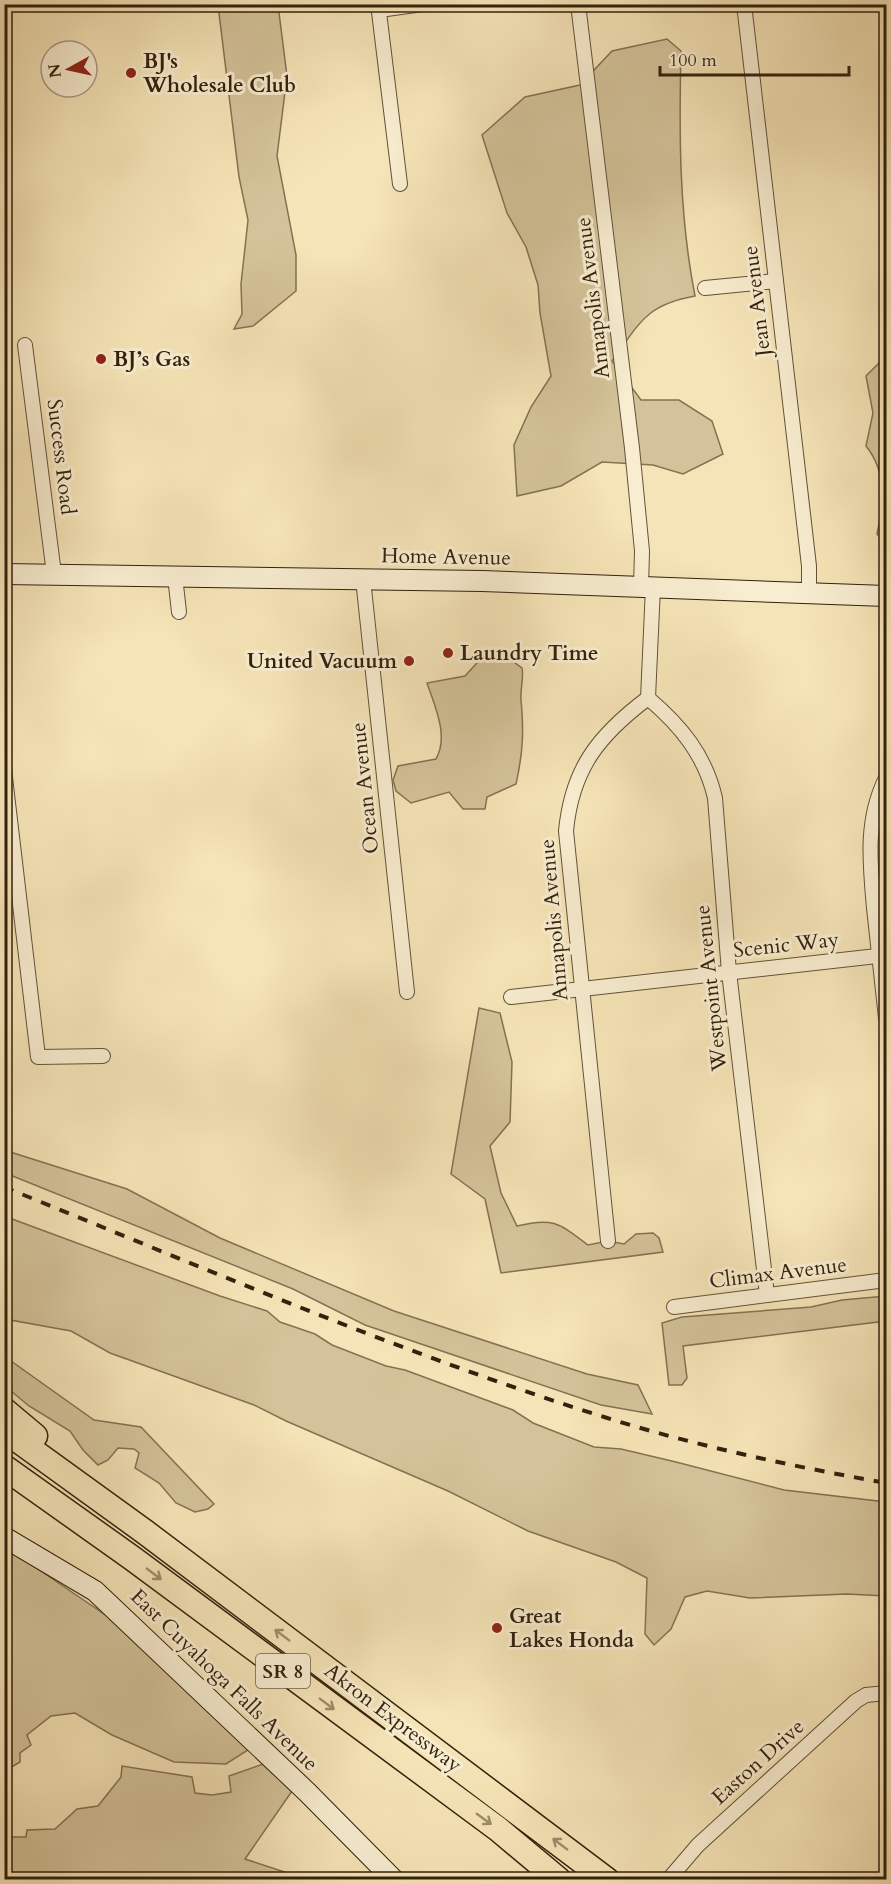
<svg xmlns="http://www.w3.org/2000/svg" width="891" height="1884" viewBox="0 0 891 1884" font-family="Cardo,serif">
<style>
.green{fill:#d4c39a;stroke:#837253;stroke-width:1.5}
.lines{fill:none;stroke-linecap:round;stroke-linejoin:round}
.street-casing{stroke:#635237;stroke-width:16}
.secondary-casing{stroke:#32210c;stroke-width:22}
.highway-casing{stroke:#32210c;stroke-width:27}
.street{stroke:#f8edd0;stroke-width:14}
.secondary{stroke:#f8edd0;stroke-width:20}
.highway{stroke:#f5e4b7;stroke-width:24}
.rail{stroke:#32210c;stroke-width:4;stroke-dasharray:10 10;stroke-linecap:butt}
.oneway{stroke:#9d8c6a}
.poi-dot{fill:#8f2418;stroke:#f8edd0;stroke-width:2}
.labels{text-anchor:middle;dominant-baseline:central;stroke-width:6;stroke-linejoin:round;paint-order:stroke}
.shield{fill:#f8edd0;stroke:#6d5e47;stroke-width:1.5}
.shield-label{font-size:20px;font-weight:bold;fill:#32210c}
.poi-label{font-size:21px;font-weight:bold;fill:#32210c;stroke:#f8edd0;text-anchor:start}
.street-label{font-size:21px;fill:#32210c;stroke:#f8edd0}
</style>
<rect width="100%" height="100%" fill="#f5e4b7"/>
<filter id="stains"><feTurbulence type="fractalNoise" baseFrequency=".00333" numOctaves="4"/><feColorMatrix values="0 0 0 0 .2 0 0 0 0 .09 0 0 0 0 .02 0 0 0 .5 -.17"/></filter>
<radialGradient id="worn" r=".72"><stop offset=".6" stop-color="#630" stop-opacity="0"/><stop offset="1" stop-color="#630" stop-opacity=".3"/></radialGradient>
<g class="green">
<path d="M218 5H278L287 76 277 156 296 255V291L253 326 234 329 242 314 241 284 248 220 239 177Z"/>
<path d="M667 39 681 51C679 133 679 215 695 296 645 305 640 323 612 361L641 400H679L712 421 723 454 683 474 653 465 602 462 561 486 517 496 514 445 531 407 551 376 540 313 538 285 526 247 507 213 482 135 525 97 580 85 612 51Z"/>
<path d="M886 356V544L877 534C884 503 887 472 866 446L873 413 866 376Z"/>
<path d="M486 653H501L522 668C524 679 520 689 521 700 524 732 523 752 516 784L487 797 485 809H463L449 792 411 803 396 791 393 780 398 766 436 759C449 737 435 706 427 683L465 676Z"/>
<path d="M479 1008 500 1013 512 1062 510 1122 490 1146 501 1193 517 1226C553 1217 559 1223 588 1245L608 1241 624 1244 636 1234 653 1233 659 1238 663 1252 501 1273 485 1199 451 1174Z"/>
<path d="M4 1150 127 1189 220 1238 394 1311 587 1374 638 1385 652 1414 601 1405 365 1325 293 1289 5 1173Z"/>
<path d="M4 1216 220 1296 267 1311 280 1322 315 1334 332 1345 386 1366 405 1370 513 1410 533 1423 594 1447 621 1449 676 1462 784 1490 886 1502V1596L847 1594 750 1598 707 1591 685 1597 671 1629 654 1645 645 1634 647 1578 616 1562 528 1531 448 1491 286 1421 254 1405 110 1353 71 1331 5 1319Z"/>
<path d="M886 1296V1321L683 1346 687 1378 682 1385H669L662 1323 682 1317 811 1307 842 1300Z"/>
<path d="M4 1356 94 1420 141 1427 214 1504 208 1509 195 1512 176 1503 159 1483 135 1468 139 1453 134 1449 118 1448 108 1460 98 1465 83 1450 70 1431 29 1406 5 1386Z"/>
<path d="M7 1548 107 1616 248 1750 226 1764 174 1762 112 1735 75 1713 51 1716 27 1735 31 1745 20 1753V1762L5 1771 4 1555Z"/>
<path d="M263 1764 292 1791 245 1859 306 1879H5V1837H26L27 1830 55 1829 77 1809 98 1806 121 1777 122 1766 192 1777 195 1793 212 1795 231 1792 229 1776Z"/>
</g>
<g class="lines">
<defs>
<g id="street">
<path d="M378 4 400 184"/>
<path d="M578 4 632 448 642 551 641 587"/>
<path d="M744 4 809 566V593"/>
<path d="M379 10 423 4"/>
<path d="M705 288 776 281"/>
<path d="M25 345 54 574"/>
<path d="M175 576 179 612"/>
<path d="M363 579 407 992"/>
<path d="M648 698C681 726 705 755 715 798L729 972 767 1295"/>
<path d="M4 769 38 1057 103 1056"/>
<path d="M886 778C865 820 870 863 874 908 878 945 882 981 886 1018"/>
<path d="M511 997 886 955"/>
<path d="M608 1241 566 831C572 768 599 735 648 698L653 587"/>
<path d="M674 1307 886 1280"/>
<path d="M668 1880 698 1845 856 1701 866 1695 886 1693"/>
</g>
<g id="secondary">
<path d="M4 574 482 581 886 596"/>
<path d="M4 1537 95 1591 307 1792 394 1880"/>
</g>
<g id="highway">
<path d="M4 1410 35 1436"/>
<path d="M4 1430 145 1532 607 1880"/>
<path d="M4 1467 132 1558 498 1829 559 1880"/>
</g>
</defs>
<use href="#street" class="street-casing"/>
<use href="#secondary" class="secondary-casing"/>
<use href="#highway" class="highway-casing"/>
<use href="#street" class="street"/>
<use href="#secondary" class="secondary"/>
<use href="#highway" class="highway"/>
<path class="rail" d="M4 1187C202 1267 400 1353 604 1417 696 1446 791 1466 886 1483"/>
</g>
<defs><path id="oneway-shaft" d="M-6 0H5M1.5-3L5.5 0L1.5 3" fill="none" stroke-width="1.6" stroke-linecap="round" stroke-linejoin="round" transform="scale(1.5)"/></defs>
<g class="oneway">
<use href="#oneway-shaft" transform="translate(154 1574) rotate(37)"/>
<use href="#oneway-shaft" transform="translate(282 1635) rotate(-143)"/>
<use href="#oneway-shaft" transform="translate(327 1704) rotate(37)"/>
<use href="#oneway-shaft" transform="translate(484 1819) rotate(36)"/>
<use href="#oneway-shaft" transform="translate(560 1844) rotate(-143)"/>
</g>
<g class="poi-dot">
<circle cx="131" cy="73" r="6"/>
<circle cx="101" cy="359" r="6"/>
<circle cx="448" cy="653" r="6"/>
<circle cx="409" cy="661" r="6"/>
<circle cx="497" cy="1628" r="6"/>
</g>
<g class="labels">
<rect class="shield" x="256" y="1654" width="54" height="34" rx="4.5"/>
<g class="shield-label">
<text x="283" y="1671">SR 8</text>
</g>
<g class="poi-label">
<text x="143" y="61">BJ's<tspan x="143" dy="24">Wholesale Club</tspan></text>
<text x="113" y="359">BJ’s Gas</text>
<text x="460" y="653">Laundry Time</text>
<text x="397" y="661" text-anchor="end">United Vacuum</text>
<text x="509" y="1616">Great<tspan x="509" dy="24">Lakes Honda</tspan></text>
</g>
<g class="street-label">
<text transform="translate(593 298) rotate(-97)">Annapolis Avenue</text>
<text transform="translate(757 301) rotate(-97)">Jean Avenue</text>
<text transform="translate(61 457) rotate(83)">Success Road</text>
<text transform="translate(446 557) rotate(1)">Home Avenue</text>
<text transform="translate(365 788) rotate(-96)">Ocean Avenue</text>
<text transform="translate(554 920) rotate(-95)">Annapolis Avenue</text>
<text transform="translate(786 945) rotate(-6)">Scenic Way</text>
<text transform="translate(711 988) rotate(-96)">Westpoint Avenue</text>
<text transform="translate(778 1273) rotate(-7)">Climax Avenue</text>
<text transform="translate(224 1680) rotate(44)">East Cuyahoga Falls Avenue</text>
<text transform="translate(393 1718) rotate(37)">Akron Expressway</text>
<text transform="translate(758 1762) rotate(-42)">Easton Drive</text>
</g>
</g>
<rect width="891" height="1884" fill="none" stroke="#f5e4b7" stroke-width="24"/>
<rect x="6" y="6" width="879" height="1872" fill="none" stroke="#32210c" stroke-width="3"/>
<rect x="12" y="12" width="867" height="1860" fill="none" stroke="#32210c" stroke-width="1.5"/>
<g transform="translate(69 69) rotate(262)"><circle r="28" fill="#f8edd0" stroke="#a99b82" stroke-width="1.5"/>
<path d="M0-4.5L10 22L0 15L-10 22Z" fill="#8f2418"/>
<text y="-9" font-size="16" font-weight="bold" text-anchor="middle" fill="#32210c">N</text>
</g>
<path d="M660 66v9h189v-9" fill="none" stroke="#32210c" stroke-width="3"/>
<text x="669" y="66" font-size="18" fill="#32210c" stroke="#f8edd0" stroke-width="4.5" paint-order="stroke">100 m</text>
<rect width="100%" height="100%" filter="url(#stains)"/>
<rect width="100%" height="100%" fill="url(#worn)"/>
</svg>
